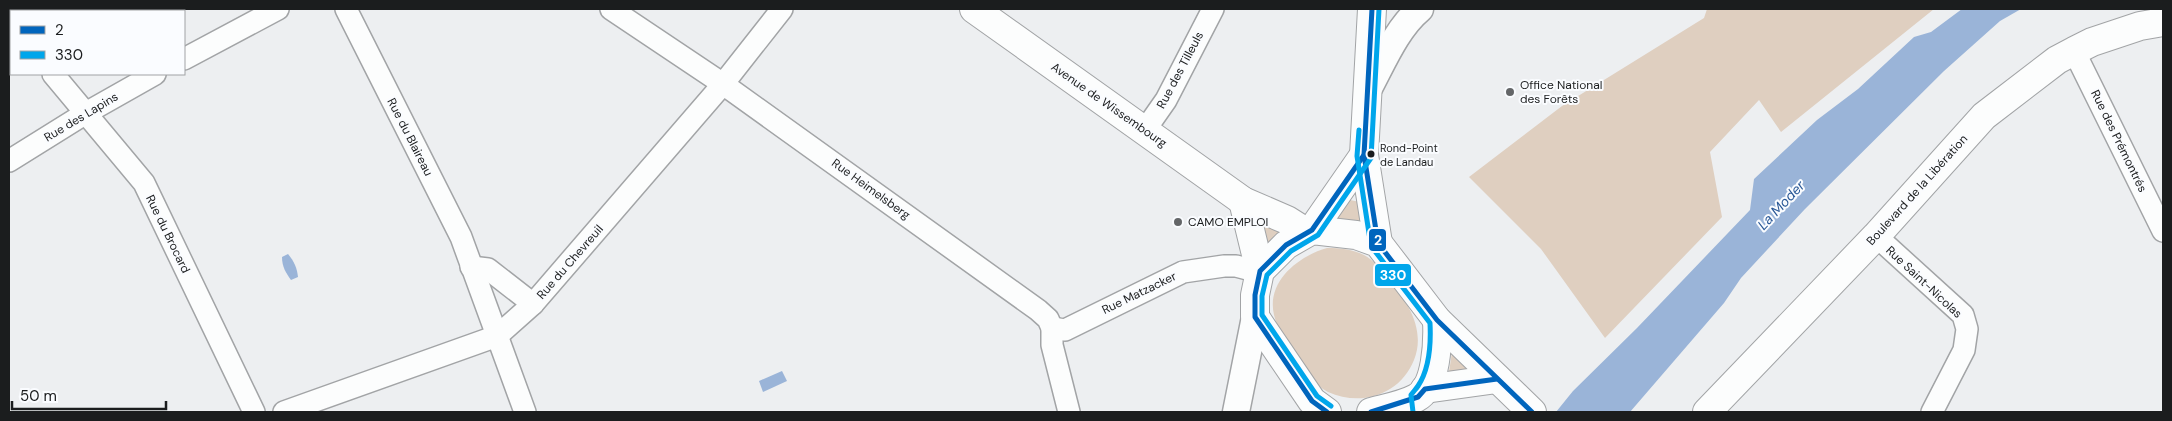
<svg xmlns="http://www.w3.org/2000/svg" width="2172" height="421" viewBox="0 0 2172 421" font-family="'DM Sans',sans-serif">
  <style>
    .green { fill: #dfcfc0 }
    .water { fill: #9ab4d8 }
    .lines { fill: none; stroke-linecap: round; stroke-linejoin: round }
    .minor-casing { stroke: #a2a4a6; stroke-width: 24 }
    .tertiary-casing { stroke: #a2a4a6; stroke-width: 29 }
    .secondary-casing { stroke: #a2a4a6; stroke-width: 30 }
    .primary-casing { stroke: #a2a4a6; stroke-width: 30 }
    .minor { stroke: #fcfdfd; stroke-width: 21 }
    .tertiary { stroke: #fcfdfd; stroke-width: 26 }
    .secondary { stroke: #fcfdfd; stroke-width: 28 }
    .primary { stroke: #fcfdfd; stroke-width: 28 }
    .bus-1-casing { stroke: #fafcff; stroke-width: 9 }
    .bus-2-casing { stroke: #fafcff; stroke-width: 9 }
    .bus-1 { stroke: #0065bd; stroke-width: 5 }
    .bus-2 { stroke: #00a6eb; stroke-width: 5 }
    .poi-dot { fill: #646668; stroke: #fafcff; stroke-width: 2 }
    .bus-dot { fill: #1b1d1e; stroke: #fafcff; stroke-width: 2 }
    .labels { text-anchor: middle; stroke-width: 4; stroke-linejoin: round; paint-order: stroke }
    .bus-label { font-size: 11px; fill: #1b1d1e; stroke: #fafcff; text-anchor: start }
    .street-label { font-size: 12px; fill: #1b1d1e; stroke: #fafcff }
    .poi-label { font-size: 12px; fill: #1b1d1e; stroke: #fafcff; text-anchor: start }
    .water-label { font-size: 14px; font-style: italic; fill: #285796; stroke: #fafcff }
    .line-badge { stroke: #fafcff; stroke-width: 2 }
    .badge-label { font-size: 14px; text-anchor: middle; font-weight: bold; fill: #fff }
  </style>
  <rect width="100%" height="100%" fill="#edeff1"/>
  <g class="green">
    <polygon points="1707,9 1934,9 1781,132 1759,100 1710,152 1722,217 1605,338 1541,249 1469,177 1562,106 1704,18"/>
    <polygon points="1350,200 1360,202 1362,229 1331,224"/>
    <polygon points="1252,211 1287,230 1265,247"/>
    <path d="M 1327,248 C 1340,248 1352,249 1364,255 C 1373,260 1382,270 1388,278 C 1408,302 1426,330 1414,360 C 1400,395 1361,407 1328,392 C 1314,385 1304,368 1296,355 C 1289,343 1277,329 1274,315 C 1266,281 1299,256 1327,248 Z"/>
    <polygon points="1452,352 1481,372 1448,379"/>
  </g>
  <g class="water">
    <polygon points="1962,9 2021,9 2000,21 1944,71 1805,209 1741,278 1724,303 1630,412 1556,412 1573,391 1637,328 1750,210 1754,179 1817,120 1858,89 1914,37 1931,32"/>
    <path d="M 288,254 C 294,261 297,268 298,277 L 291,280 C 286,273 282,267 282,257 Z"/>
    <polygon points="782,371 787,381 763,392 759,381"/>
  </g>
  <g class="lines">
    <defs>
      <g id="minor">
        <polyline points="346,9 461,237 525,412"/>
        <polyline points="611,9 723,84 1038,310 1048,319 1052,328 1052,345 1069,412"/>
        <polyline points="9,21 11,24"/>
        <polyline points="2074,51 2163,231"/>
        <polyline points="184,59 278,9"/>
        <polyline points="53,74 144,183 254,412"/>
        <polyline points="1145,130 1166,100 1213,9"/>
        <polyline points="9,161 86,113 155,74"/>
        <polyline points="1876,236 1963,315 1967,329 1964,350 1932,412"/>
        <polyline points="471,267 488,269 533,304"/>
        <polyline points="1052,328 1065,330 1183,272 1224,266 1236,266 1259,272"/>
        <polyline points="284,412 497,336 533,304 723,84 782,9"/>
      </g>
      <g id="tertiary">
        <path d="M 1369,88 C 1383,62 1397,28 1420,9"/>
        <polyline points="1236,412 1255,317"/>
      </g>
      <g id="secondary">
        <polyline points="1372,9 1364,155 1378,243"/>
        <polyline points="1312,230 1364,155"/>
      </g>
      <g id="primary">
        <polyline points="974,9 1243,201 1287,220 1306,232"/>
        <polyline points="1243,201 1260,271"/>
        <polyline points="1425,389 1497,379"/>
        <polyline points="1327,412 1312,401 1255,317 1255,295 1260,271 1286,245 1312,230 1356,235 1378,243 1437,320 1532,412"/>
        <path d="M 1371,412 C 1386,408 1403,405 1416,398 C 1437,387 1438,341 1437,320"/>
        <polyline points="1707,412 1876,236 1984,116 2057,60 2074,51 2092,42 2140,26 2163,22"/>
      </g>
    </defs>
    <use href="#minor" class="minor-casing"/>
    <use href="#tertiary" class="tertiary-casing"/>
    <use href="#secondary" class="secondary-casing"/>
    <use href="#primary" class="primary-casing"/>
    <use href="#minor" class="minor"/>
    <use href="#tertiary" class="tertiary"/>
    <use href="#secondary" class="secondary"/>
    <use href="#primary" class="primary"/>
    <defs>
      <g id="bus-1">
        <polyline points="1372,9 1364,155 1378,243 1437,320 1532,412"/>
        <polyline points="1327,412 1312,401 1255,317 1255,295 1260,271 1286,245 1312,230 1364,155"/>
        <polyline points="1371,412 1418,397 1425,389 1497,379"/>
      </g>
      <g id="bus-2">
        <path d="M 1359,130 L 1357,156 L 1371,246 L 1430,323 C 1431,343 1430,368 1418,386 C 1416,389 1413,392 1411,395 L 1413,412"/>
        <polyline points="1331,406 1317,396 1262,315 1262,296 1267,275 1291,251 1318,235 1371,158 1379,9"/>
      </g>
    </defs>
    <use href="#bus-1" class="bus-1-casing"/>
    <use href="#bus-2" class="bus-2-casing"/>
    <use href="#bus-1" class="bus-1"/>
    <use href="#bus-2" class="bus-2"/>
  </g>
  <g class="poi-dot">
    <circle cx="1510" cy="92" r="5"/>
    <circle cx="1178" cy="222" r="5"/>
  </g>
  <circle class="bus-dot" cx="1371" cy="154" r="4.5"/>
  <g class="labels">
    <g class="bus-label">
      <text x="1380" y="152">Rond-Point<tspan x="1380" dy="14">de Landau</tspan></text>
    </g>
    <g class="street-label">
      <text transform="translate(1180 70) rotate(-62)" y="4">Rue des Tilleuls</text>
      <text transform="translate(1109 105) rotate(35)" y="4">Avenue de Wissembourg</text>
      <text transform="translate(81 117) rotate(-31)" y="4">Rue des Lapins</text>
      <text transform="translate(410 137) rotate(63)" y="4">Rue du Blaireau</text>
      <text transform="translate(2119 141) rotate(64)" y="4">Rue des Prémontrés</text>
      <text transform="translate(871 189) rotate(36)" y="4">Rue Heimelsberg</text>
      <text transform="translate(1917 190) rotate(-48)" y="4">Boulevard de la Libération</text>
      <text transform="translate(168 234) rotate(64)" y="4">Rue du Brocard</text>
      <text transform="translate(570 262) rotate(-49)" y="4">Rue du Chevreuil</text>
      <text transform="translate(1924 282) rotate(43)" y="4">Rue Saint-Nicolas</text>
      <text transform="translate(1139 293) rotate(-26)" y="4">Rue Matzacker</text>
    </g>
    <g class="poi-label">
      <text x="1520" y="89">Office National<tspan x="1520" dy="14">des Forêts</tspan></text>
      <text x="1188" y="226">CAMO EMPLOI</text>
    </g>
    <g class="water-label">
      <text transform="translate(1781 205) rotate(-47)" y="5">La Moder</text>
    </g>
  </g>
  <g class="line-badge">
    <rect x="1368" y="228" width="19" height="24" rx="5" fill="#0065bd"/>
    <rect x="1374" y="263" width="38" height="24" rx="5" fill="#00a6eb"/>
  </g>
  <g class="badge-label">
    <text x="1378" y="245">2</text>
    <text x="1393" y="280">330</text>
  </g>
  <rect width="2172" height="421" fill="none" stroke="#1b1d1e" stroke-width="20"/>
  <rect x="10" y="10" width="175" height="65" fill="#fafcff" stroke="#a1a3a5"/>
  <rect x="20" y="26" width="25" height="8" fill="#0065bd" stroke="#a1a3a5"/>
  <text x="55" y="35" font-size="15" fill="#1b1d1e">2</text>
  <rect x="20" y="51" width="25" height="8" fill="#00a6eb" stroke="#a1a3a5"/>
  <text x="55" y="60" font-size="15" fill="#1b1d1e">330</text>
  <path d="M12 401v8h154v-8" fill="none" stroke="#1b1d1e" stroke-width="2.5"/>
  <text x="20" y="401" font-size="15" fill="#1b1d1e" stroke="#fafcff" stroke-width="4" paint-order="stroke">50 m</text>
</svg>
